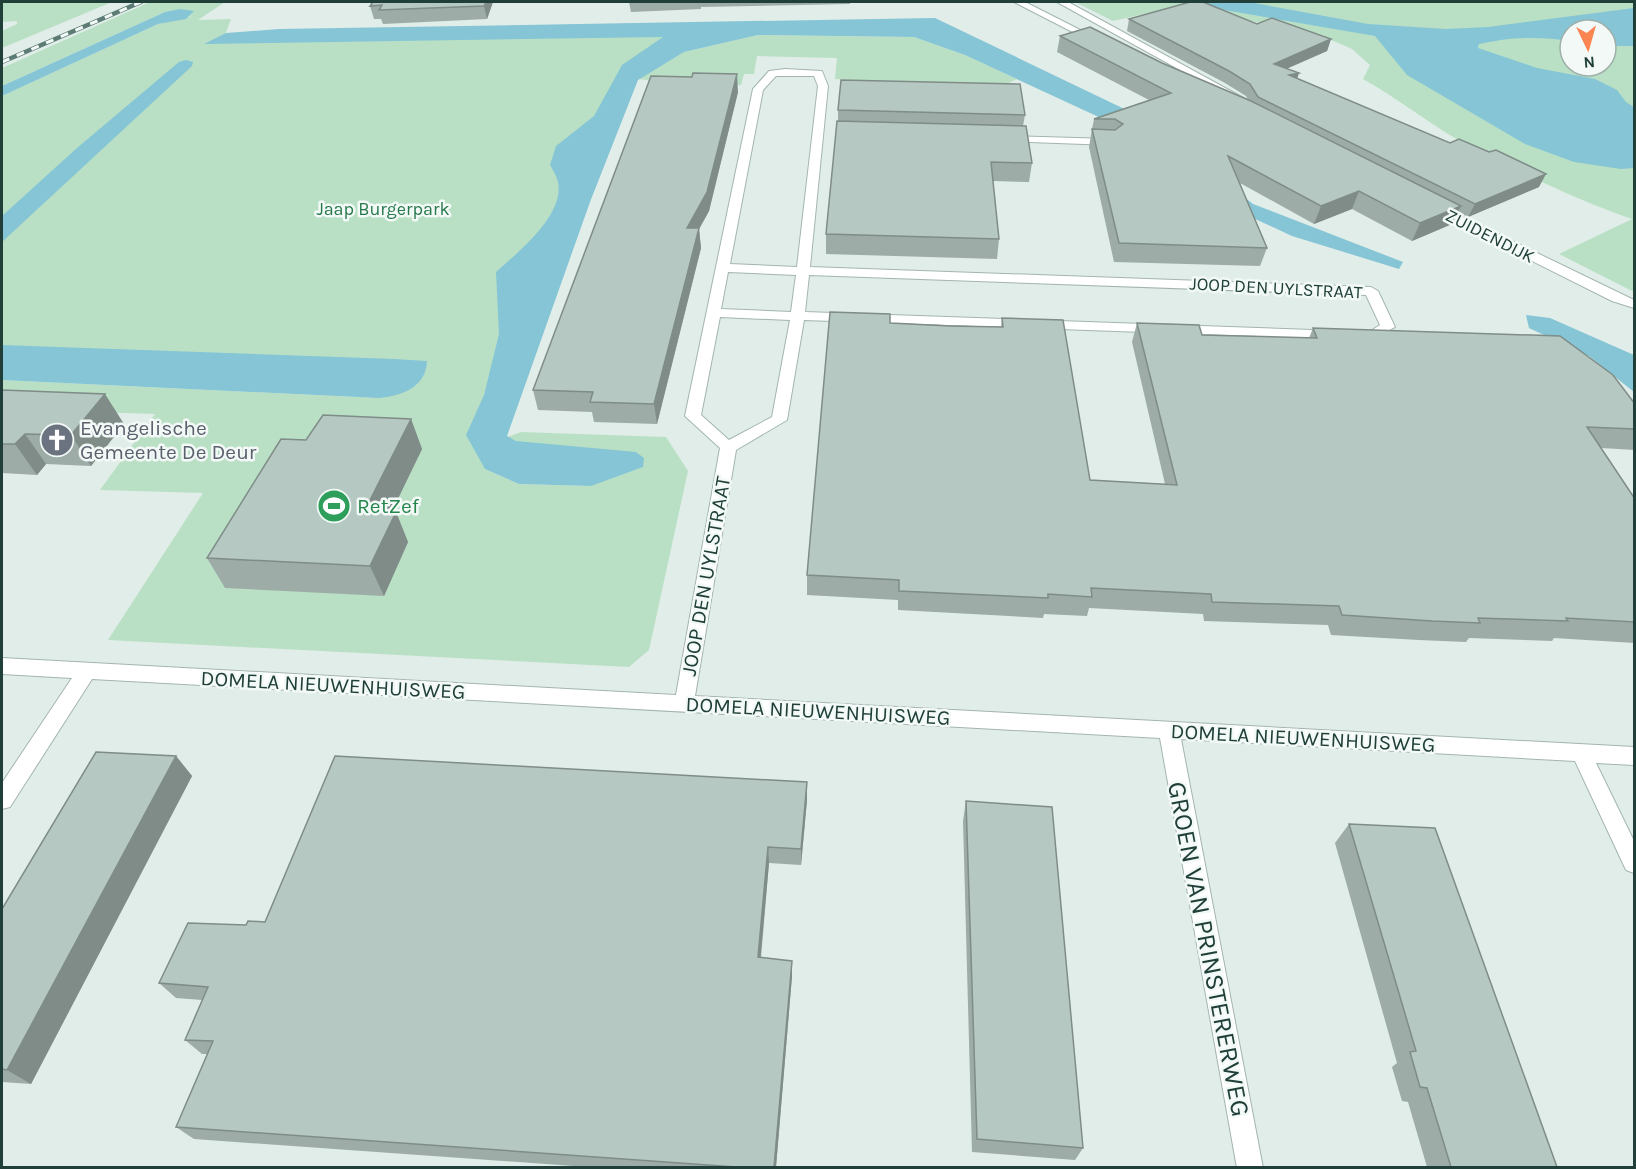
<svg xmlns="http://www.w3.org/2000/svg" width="1636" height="1169" viewBox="0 0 1636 1169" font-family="Karla,sans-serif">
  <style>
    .green { fill: #b9e0c5; fill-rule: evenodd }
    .water { fill: #85c5d6 }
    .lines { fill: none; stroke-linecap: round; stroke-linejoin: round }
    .minor-casing { stroke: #a3b5b0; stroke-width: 2 }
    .minor { fill: #fff; fill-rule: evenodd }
    .rail-casing { stroke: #5b7b74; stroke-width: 4.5 }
    .rail { stroke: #f2f9f6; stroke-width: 3; stroke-dasharray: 8; stroke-linecap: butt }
    .wall { fill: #9daca7 }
    .shaded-wall { fill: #7f8c88 }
    .building { fill: #b6c8c2; stroke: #7f8c88; stroke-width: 1.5 }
    .labels { text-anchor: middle; stroke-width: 5; stroke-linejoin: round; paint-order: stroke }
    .far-park-label { font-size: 18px; fill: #27794c; stroke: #f2f9f6 }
    .far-street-label { font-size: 18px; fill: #203f39; stroke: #f2f9f6 }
    .worship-label { font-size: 21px; fill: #5b616d; stroke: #f2f9f6; text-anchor: start }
    .leisure-label { font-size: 21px; fill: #27864d; stroke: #f2f9f6; text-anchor: start }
    .street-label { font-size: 21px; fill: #203f39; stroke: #f2f9f6 }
    .near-street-label { font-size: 26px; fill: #203f39; stroke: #f2f9f6 }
  </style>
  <rect width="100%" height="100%" fill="#e1ede8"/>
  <g class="green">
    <polygon points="2,2 112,2 2,48 2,31 17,24 17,21 2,22"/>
    <polygon points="150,2 225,2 198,20 231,19 224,38 693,33 633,73 487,384 484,395 485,469 519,484 590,486 642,467 516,441 507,437 521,432 666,437 688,471 649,650 629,667 108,640 203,493 100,490 155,414 2,409 2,380 379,398 2,366 2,96 158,24 192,16 165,12 2,86 2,68"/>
    <path d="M 1075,2 L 1178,2 L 1222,8 L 1197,2 L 1634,2 L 1634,292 L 1559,254 L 1632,219 C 1574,199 1515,170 1460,141 C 1427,122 1397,98 1363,79 L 1370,65 L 1352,49 L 1320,35 L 1179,6 L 1113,21 ZM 1570,30 L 1606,30 L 1606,66 L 1570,66 Z"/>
    <polygon points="758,35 914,37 965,55 1017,79 998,88 835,79 837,58 757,56 754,74 744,74 741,85 681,84 638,79 684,52"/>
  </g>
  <g class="water">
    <path d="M 1178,2 L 1249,2 L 1368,24 L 1446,29 L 1488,27 L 1634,8 L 1634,46 L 1606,46 L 1606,30 L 1570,30 L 1570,41 C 1540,36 1509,37 1479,44 L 1478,48 L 1537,68 L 1595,79 L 1617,90 L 1626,102 L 1634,107 L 1634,168 L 1621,169 L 1574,162 L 1525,144 L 1407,75 L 1375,36 Z"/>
    <polygon points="180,9 194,11 186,19 158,24 2,96 2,86 165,12"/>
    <path d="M 935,18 L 1139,116 L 1253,204 L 1403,262 L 1399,269 L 1292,236 L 1225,205 L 1129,131 L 965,55 L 914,37 L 758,35 L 684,52 L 638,80 L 590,202 L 507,436 L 516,441 L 636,452 L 644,458 L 643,467 L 591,486 L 519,484 L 485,469 L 466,435 L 484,395 L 499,334 L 496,272 C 517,253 565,215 558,182 C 557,177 553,170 550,165 L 556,146 L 594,116 L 622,65 L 663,37 L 204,44 L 226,33 L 279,29 Z"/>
    <polygon points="186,60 193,62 192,66 2,242 2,216 77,148 179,62"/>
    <polygon points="1526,315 1550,318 1634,355 1634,392 1589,356 1529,328"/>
    <path d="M 2,345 L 394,359 L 427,361 C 426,387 402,396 379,398 L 2,380 Z"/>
  </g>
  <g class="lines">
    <defs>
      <g id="minor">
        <polygon points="1014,2 1025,2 1102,41 1094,43"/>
        <polygon points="1057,2 1068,2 1247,100 1238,102"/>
        <path d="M 785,69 L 822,71 L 828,86 L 810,267 L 1371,287 L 1378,291 L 1395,327 L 1371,340 L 804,320 L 787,420 L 736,450 L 695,696 L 1634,747 L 1634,765 L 1596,763 L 1634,841 L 1634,873 L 1626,870 L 1575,761 L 1181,739 L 1263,1168 L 1237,1168 L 1160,738 L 92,679 L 10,807 L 2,809 L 2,783 L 72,678 L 2,674 L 2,658 L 676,695 L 720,448 L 685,416 L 753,89 L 769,71 ZM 776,76 L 814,76 L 818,86 L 797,267 L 730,264 L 763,90 ZM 728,272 L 796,275 L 791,312 L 721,309 ZM 809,275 L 1366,295 L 1380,325 L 1369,332 L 805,312 ZM 720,317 L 790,320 L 772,417 L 729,440 L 701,415 Z"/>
        <polygon points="1006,136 1111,139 1117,142 1111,145 1002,141 1000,139"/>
        <polygon points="1434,203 1634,300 1634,308 1612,301 1430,210 1428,207"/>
      </g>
    </defs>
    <use href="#minor" class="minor-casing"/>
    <use href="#minor" class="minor"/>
    <defs>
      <polyline id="rail" points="2,62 141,2"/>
    </defs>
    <use href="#rail" class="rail-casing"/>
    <use href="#rail" class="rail"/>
  </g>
  <g class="wall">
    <polygon points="373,2 493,2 487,19 383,24 381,19 374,19 370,6"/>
    <polygon points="629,2 850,2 850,4 701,7 701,9 631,12"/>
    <polygon points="1129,19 1257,24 1331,39 1327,51 1286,69 1297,79 1539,187 1468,217 1458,212 1452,224 1412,241 1352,209 1314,224 1240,183 1267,248 1260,266 1114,262 1089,147 1092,129 1094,119 1149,100 1057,52 1060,36 1248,100 1246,96 1225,83 1127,31"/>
    <polygon points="692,77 738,92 709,211 699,229 701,248 657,424 594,422 592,412 538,410 533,390"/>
    <polygon points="838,110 1025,115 1023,126 1032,163 1029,182 993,181 999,239 997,259 826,254 826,234 838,121"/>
    <polygon points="1002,318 1090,480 1165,484 1132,342 1137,323 1202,335 1309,338 1313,328 1635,404 1635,450 1601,448 1635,499 1635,643 1554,638 1552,641 1469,638 1466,642 1419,640 1331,635 1328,625 1204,621 1203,614 1089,608 1087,616 1044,614 1043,618 898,610 898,600 807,595 807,575 890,323 1001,327"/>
    <polygon points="2,390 124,424 91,466 46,464 37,475 2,473"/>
    <polygon points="411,419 422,449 392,511 396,512 408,542 384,596 225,588 207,558 306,440"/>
    <polygon points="176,756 192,776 31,1084 2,1082 2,909"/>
    <polygon points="807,782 807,800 801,865 769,863 761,958 792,961 792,976 776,1167 587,1167 194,1139 176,1127 207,1054 202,1054 185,1040 202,1000 176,998 159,983 246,925 265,922"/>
    <polygon points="966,801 1083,1148 1075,1160 972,1152 963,821"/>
    <polygon points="1349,824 1557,1167 1427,1167 1408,1102 1402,1101 1392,1067 1397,1063 1335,843"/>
  </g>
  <g class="shaded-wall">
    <polygon points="486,2 493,2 487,19 484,6"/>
    <polygon points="1331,39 1327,51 1270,76 1274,64"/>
    <polygon points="1299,73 1295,86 1289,75"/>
    <polygon points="737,74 738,92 709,211 699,229 701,248 657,424 654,404 687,228"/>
    <polygon points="1546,174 1539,187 1468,217 1475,204"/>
    <polygon points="1359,191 1352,209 1314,224 1321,206"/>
    <polygon points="1461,206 1452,224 1412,241 1420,223"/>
    <polygon points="105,394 124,424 91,466 71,435"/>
    <polygon points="411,419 422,449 378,540 365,510"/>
    <polygon points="25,434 46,464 37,475 15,444"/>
    <polygon points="396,512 408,542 384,596 370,566"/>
    <polygon points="176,756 192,776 31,1084 7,1070"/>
    <polygon points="807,782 807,800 801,865 801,849"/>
    <polygon points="768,847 769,863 759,973 758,957"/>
    <polygon points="792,961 792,976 776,1167 774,1167"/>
  </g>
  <g class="building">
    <polygon points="373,2 486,2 484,6 379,10 382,5 370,6"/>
    <polygon points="1190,2 1203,2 1257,24 1272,18 1331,39 1274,64 1299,73 1289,75 1450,143 1459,139 1489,152 1496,150 1546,174 1475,204 1258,97 1250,84 1229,71 1129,19"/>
    <polygon points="1090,27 1162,63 1251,101 1461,206 1420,223 1359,191 1321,206 1228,156 1267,248 1119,243 1092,129 1115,130 1123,124 1115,119 1094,119 1171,93 1060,36"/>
    <polygon points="693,73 737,74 707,192 687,228 699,228 654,404 590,402 593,392 533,390 651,76 692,77"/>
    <polygon points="841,80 1020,84 1025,115 838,110"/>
    <polygon points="837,121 1026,126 1032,163 991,162 999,239 826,234"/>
    <polygon points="830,312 890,314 890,323 950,326 1003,327 1002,318 1063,320 1090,480 1177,485 1137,323 1199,325 1202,335 1317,338 1313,328 1560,336 1613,375 1635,404 1635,429 1587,427 1635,499 1635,622 1566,618 1568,621 1478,618 1480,623 1432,621 1342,615 1339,606 1212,602 1211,594 1091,588 1092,597 1048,594 1048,598 899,591 899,580 807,575"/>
    <polygon points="2,390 105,394 71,435 25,434 15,444 2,444"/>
    <polygon points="323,415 411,419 365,510 396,512 370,566 207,558 281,439 306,440"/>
    <polygon points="96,752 176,756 7,1070 2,1069 2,909"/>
    <polygon points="335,756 807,782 801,849 768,847 758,957 792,961 774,1167 736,1167 176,1127 213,1041 185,1040 208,987 159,983 188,923 246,925 248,921 265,922"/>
    <polygon points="966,801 1052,807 1083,1148 977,1139"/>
    <polygon points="1349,824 1435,828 1557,1167 1451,1167 1427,1088 1420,1087 1410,1052 1416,1051"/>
  </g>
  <defs>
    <symbol id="church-disc" viewBox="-11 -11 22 22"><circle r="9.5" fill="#6b7280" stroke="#f2f9f6"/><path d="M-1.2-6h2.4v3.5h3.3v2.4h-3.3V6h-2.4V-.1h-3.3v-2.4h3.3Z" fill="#fff"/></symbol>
    <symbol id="stadium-disc" viewBox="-11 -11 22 22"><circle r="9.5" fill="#2e9e5b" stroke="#f2f9f6"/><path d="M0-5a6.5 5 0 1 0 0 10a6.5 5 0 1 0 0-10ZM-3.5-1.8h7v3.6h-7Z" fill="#fff"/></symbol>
  </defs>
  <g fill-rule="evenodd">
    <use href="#church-disc" x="38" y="421" width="38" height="38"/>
    <use href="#stadium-disc" x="315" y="487" width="38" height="38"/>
  </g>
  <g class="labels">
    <g class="far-park-label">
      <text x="383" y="215">Jaap Burgerpark</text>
    </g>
    <g class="far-street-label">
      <text transform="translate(1490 236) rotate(27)" y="6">ZUIDENDIJK</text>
      <text transform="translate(1276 288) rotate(3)" y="6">JOOP DEN UYLSTRAAT</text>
    </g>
    <g class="worship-label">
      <text x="80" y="435">Evangelische<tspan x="80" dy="24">Gemeente De Deur</tspan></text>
    </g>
    <g class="leisure-label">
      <text x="357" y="513">RetZef</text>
    </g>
    <g class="street-label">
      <text transform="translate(706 576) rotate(-80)" y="7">JOOP DEN UYLSTRAAT</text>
      <text transform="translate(333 685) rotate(3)" y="7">DOMELA NIEUWENHUISWEG</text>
      <text transform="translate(818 711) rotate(3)" y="7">DOMELA NIEUWENHUISWEG</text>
      <text transform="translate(1303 738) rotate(3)" y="7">DOMELA NIEUWENHUISWEG</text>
    </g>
    <g class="near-street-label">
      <text transform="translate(1209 949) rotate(79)" y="9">GROEN VAN PRINSTERERWEG</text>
    </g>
  </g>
  <rect width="1636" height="1169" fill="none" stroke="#203f39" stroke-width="6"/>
  <g transform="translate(1588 48) rotate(175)"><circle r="28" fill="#f2f9f6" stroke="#9eafaa" stroke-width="1.5"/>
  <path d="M0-4.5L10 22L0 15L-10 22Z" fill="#fc8551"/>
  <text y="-9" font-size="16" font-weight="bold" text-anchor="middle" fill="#203f39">N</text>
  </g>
</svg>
